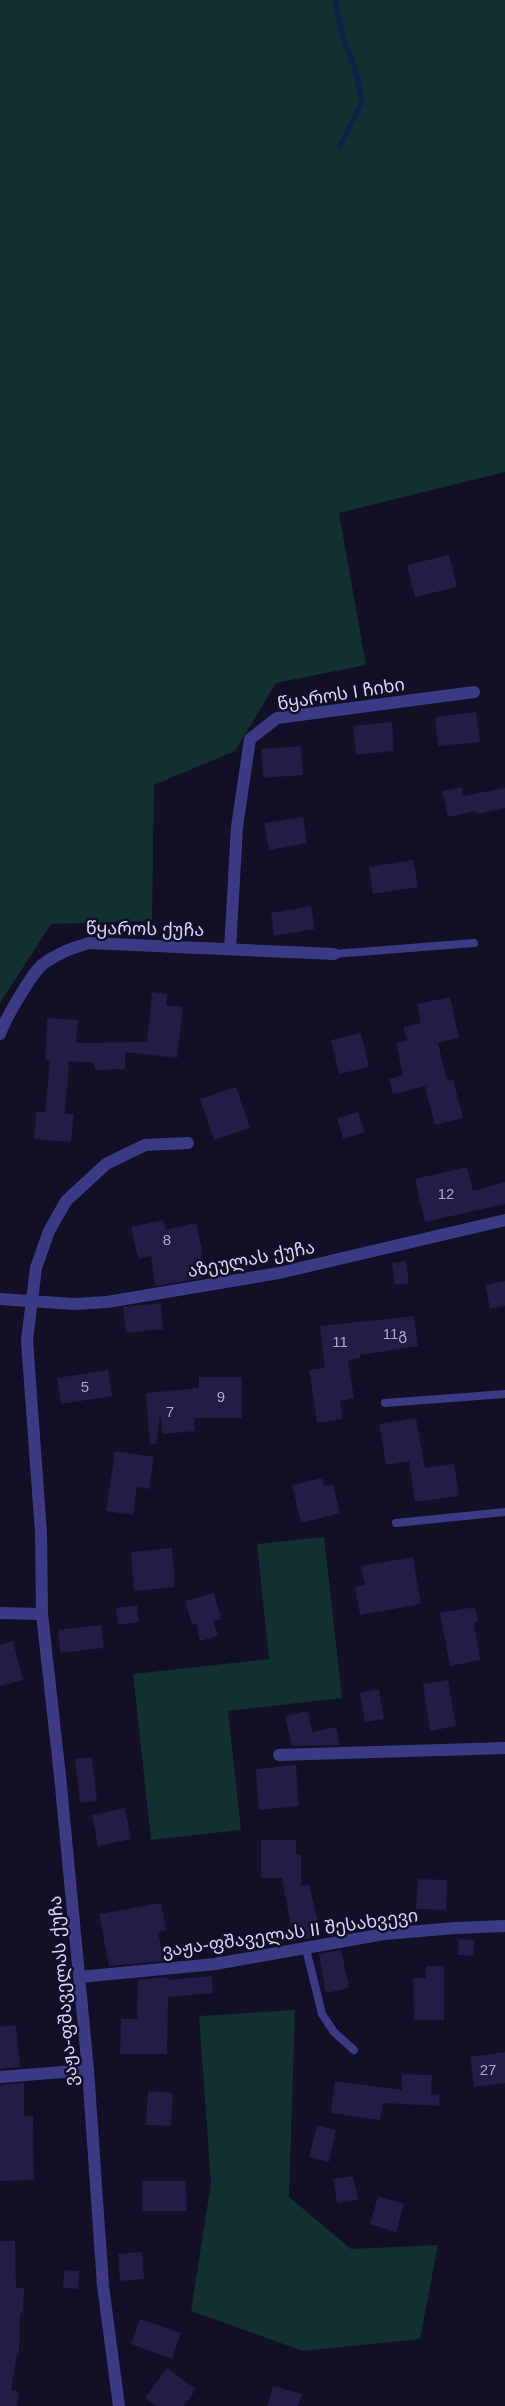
<svg xmlns="http://www.w3.org/2000/svg" width="505" height="2406" viewBox="0 0 505 2406" font-family="Arial,'Noto Sans Georgian',sans-serif">
  <style>
    .green { fill: #12302f }
    .lines { fill: none; stroke-linecap: round; stroke-linejoin: round }
    .stream { stroke: #0c2248; stroke-width: 5.5 }
    .building { fill: #241b47 }
    .lane { stroke: #3d3a85; stroke-width: 8 }
    .street { stroke: #3d3a85; stroke-width: 12 }
    .labels { text-anchor: middle; stroke-width: 5; stroke-linejoin: round; paint-order: stroke }
    .number-label { font-size: 15px; fill: #aca6d1 }
    .street-label { font-size: 18px; fill: #d9d4ff; stroke: #130f26 }
  </style>
  <rect width="100%" height="100%" fill="#130f26"/>
  <g class="green">
    <polygon points="0,0 505,0 505,472 339,513 366,665 276,683 235,751 154,785 152,921 51,924 0,1003"/>
    <polygon points="324,1537 342,1698 228,1711 241,1830 151,1840 133,1674 269,1659 257,1544"/>
    <polygon points="295,2010 289,2197 351,2249 438,2245 420,2339 303,2351 191,2311 211,2183 199,2016"/>
  </g>
  <g class="lines">
    <polyline class="stream" points="335,0 343,38 355,68 362,102 340,146"/>
  </g>
  <g class="building">
    <polygon points="449,555 457,587 415,597 407,565"/>
    <polygon points="476,712 480,742 438,746 435,717"/>
    <polygon points="392,722 394,751 356,755 353,726"/>
    <polygon points="301,746 303,775 263,778 261,749"/>
    <polygon points="462,787 463,796 505,788 505,808 477,814 476,811 448,817 442,791"/>
    <polygon points="303,817 307,843 269,850 264,823"/>
    <polygon points="413,860 418,887 373,894 369,867"/>
    <polygon points="311,906 315,929 274,936 271,913"/>
    <polygon points="152,992 167,994 166,1005 183,1007 177,1058 125,1052 125,1069 95,1070 94,1063 69,1061 65,1114 74,1114 71,1142 34,1139 36,1112 45,1112 50,1060 45,1060 47,1018 78,1020 76,1043 147,1042"/>
    <polygon points="450,997 459,1038 438,1043 447,1081 453,1079 463,1118 435,1125 425,1086 393,1094 389,1079 403,1075 396,1043 407,1041 403,1027 421,1023 417,1004"/>
    <polygon points="361,1033 369,1067 339,1074 331,1040"/>
    <polygon points="236,1087 250,1128 214,1140 200,1099"/>
    <polygon points="358,1112 365,1132 343,1139 337,1118"/>
    <polygon points="467,1167 473,1191 505,1182 505,1204 425,1222 415,1179"/>
    <polygon points="163,1220 166,1230 196,1223 203,1253 201,1254 203,1278 155,1286 151,1256 138,1259 131,1227"/>
    <polygon points="406,1261 409,1283 395,1285 392,1263"/>
    <polygon points="505,1281 505,1306 490,1309 485,1285"/>
    <polygon points="161,1303 163,1329 126,1333 123,1307"/>
    <polygon points="414,1316 418,1346 360,1355 360,1358 348,1360 354,1398 340,1401 343,1419 317,1423 309,1370 325,1368 320,1326"/>
    <polygon points="108,1370 112,1396 61,1404 57,1378"/>
    <polygon points="199,1377 242,1377 242,1418 194,1418 195,1431 163,1434 160,1414 156,1444 150,1444 146,1393 199,1388"/>
    <polygon points="416,1418 425,1468 454,1464 459,1496 415,1502 409,1461 386,1465 379,1424"/>
    <polygon points="115,1451 154,1457 149,1489 137,1487 133,1515 106,1511"/>
    <polygon points="322,1478 324,1486 333,1484 340,1513 301,1523 292,1485"/>
    <polygon points="172,1548 175,1587 134,1591 131,1552"/>
    <polygon points="413,1557 421,1604 360,1615 355,1587 365,1585 361,1566"/>
    <polygon points="214,1593 221,1619 213,1621 218,1636 200,1641 196,1623 192,1624 185,1601"/>
    <polygon points="137,1605 139,1622 118,1625 116,1608"/>
    <polygon points="475,1607 478,1621 474,1622 480,1660 450,1666 440,1613"/>
    <polygon points="101,1625 104,1648 60,1653 58,1630"/>
    <polygon points="13,1641 23,1680 0,1686 0,1645"/>
    <polygon points="448,1680 456,1726 430,1731 423,1684"/>
    <polygon points="379,1689 384,1719 365,1722 360,1693"/>
    <polygon points="308,1711 312,1732 336,1727 340,1745 292,1746 285,1716"/>
    <polygon points="92,1757 97,1801 80,1803 75,1759"/>
    <polygon points="296,1765 299,1806 259,1810 256,1769"/>
    <polygon points="125,1808 131,1839 98,1846 92,1815"/>
    <polygon points="261,1840 296,1840 296,1855 301,1855 301,1886 309,1884 321,1936 294,1941 282,1878 261,1878"/>
    <polygon points="418,1879 447,1880 446,1910 416,1909"/>
    <polygon points="161,1903 166,1930 158,1932 164,1961 109,1966 99,1914"/>
    <polygon points="459,1939 475,1940 473,1956 458,1955"/>
    <polygon points="341,1950 349,1988 326,1993 319,1954"/>
    <polygon points="426,1966 444,1966 444,2020 414,2020 413,1978 426,1978"/>
    <polygon points="212,1976 213,1993 168,1997 167,2054 120,2054 121,2019 137,2019 138,1980 167,1977 168,1980"/>
    <polygon points="16,2025 20,2067 0,2069 0,2027"/>
    <polygon points="505,2052 505,2083 474,2087 470,2057"/>
    <polygon points="402,2074 432,2075 431,2094 440,2095 439,2106 383,2103 380,2120 331,2113 335,2081 402,2090"/>
    <polygon points="24,2083 24,2116 33,2116 34,2180 0,2181 0,2085"/>
    <polygon points="148,2091 173,2093 171,2126 146,2125"/>
    <polygon points="317,2125 336,2130 329,2162 309,2157"/>
    <polygon points="353,2176 358,2200 337,2203 333,2179"/>
    <polygon points="142,2181 186,2181 187,2211 142,2211"/>
    <polygon points="378,2196 404,2204 396,2232 370,2224"/>
    <polygon points="0,2241 15,2241 16,2288 24,2288 23,2313 20,2313 19,2355 17,2355 11,2390 19,2392 17,2406 0,2406"/>
    <polygon points="142,2252 144,2279 120,2281 118,2254"/>
    <polygon points="64,2270 79,2271 78,2289 63,2288"/>
    <polygon points="140,2319 181,2333 172,2359 131,2344"/>
    <polygon points="167,2368 196,2389 184,2406 156,2406 145,2398"/>
    <polygon points="273,2386 302,2394 298,2406 267,2406"/>
  </g>
  <g class="lines">
    <g class="lane">
      <polyline points="334,954 474,943"/>
      <polyline points="385,1403 505,1394"/>
      <polyline points="396,1523 505,1512"/>
      <polyline points="306,1949 322,2014 334,2032 354,2050"/>
    </g>
    <g class="street">
      <polyline points="230,949 237,827 250,739 277,718 474,692"/>
      <path d="M 0,1034 C 5,1019 32,973 43,964 C 58,953 72,948 89,943 L 334,954"/>
      <polyline points="0,1299 74,1304 107,1302 279,1273 505,1220"/>
      <polyline points="0,1613 42,1614"/>
      <polyline points="279,1755 505,1748"/>
      <polyline points="79,1977 215,1964 384,1934 455,1928 505,1926"/>
      <polyline points="0,2077 88,2070"/>
      <polyline points="119,2406 103,2286 88,2070 60,1776 42,1614 41,1533 27,1340 36,1268 49,1231 66,1201 106,1164 145,1145 188,1143"/>
    </g>
  </g>
  <g class="labels">
    <g class="number-label">
      <text x="446" y="1199">12</text>
      <text x="167" y="1245">8</text>
      <text x="395" y="1339">11გ</text>
      <text x="340" y="1347">11</text>
      <text x="85" y="1392">5</text>
      <text x="221" y="1402">9</text>
      <text x="170" y="1417">7</text>
      <text x="488" y="2075">27</text>
    </g>
    <g class="street-label">
      <text transform="translate(341 694) rotate(-9)" y="6">წყაროს I ჩიხი</text>
      <text transform="translate(145 929) rotate(1)" y="6">წყაროს ქუჩა</text>
      <text transform="translate(251 1259) rotate(-11)" y="6">აზეულას ქუჩა</text>
      <text transform="translate(290 1933) rotate(-8)" y="6">ვაჟა-ფშაველას II შესახვევი</text>
      <text transform="translate(63 1991) rotate(-95)" y="6">ვაჟა-ფშაველას ქუჩა</text>
    </g>
  </g>
</svg>
